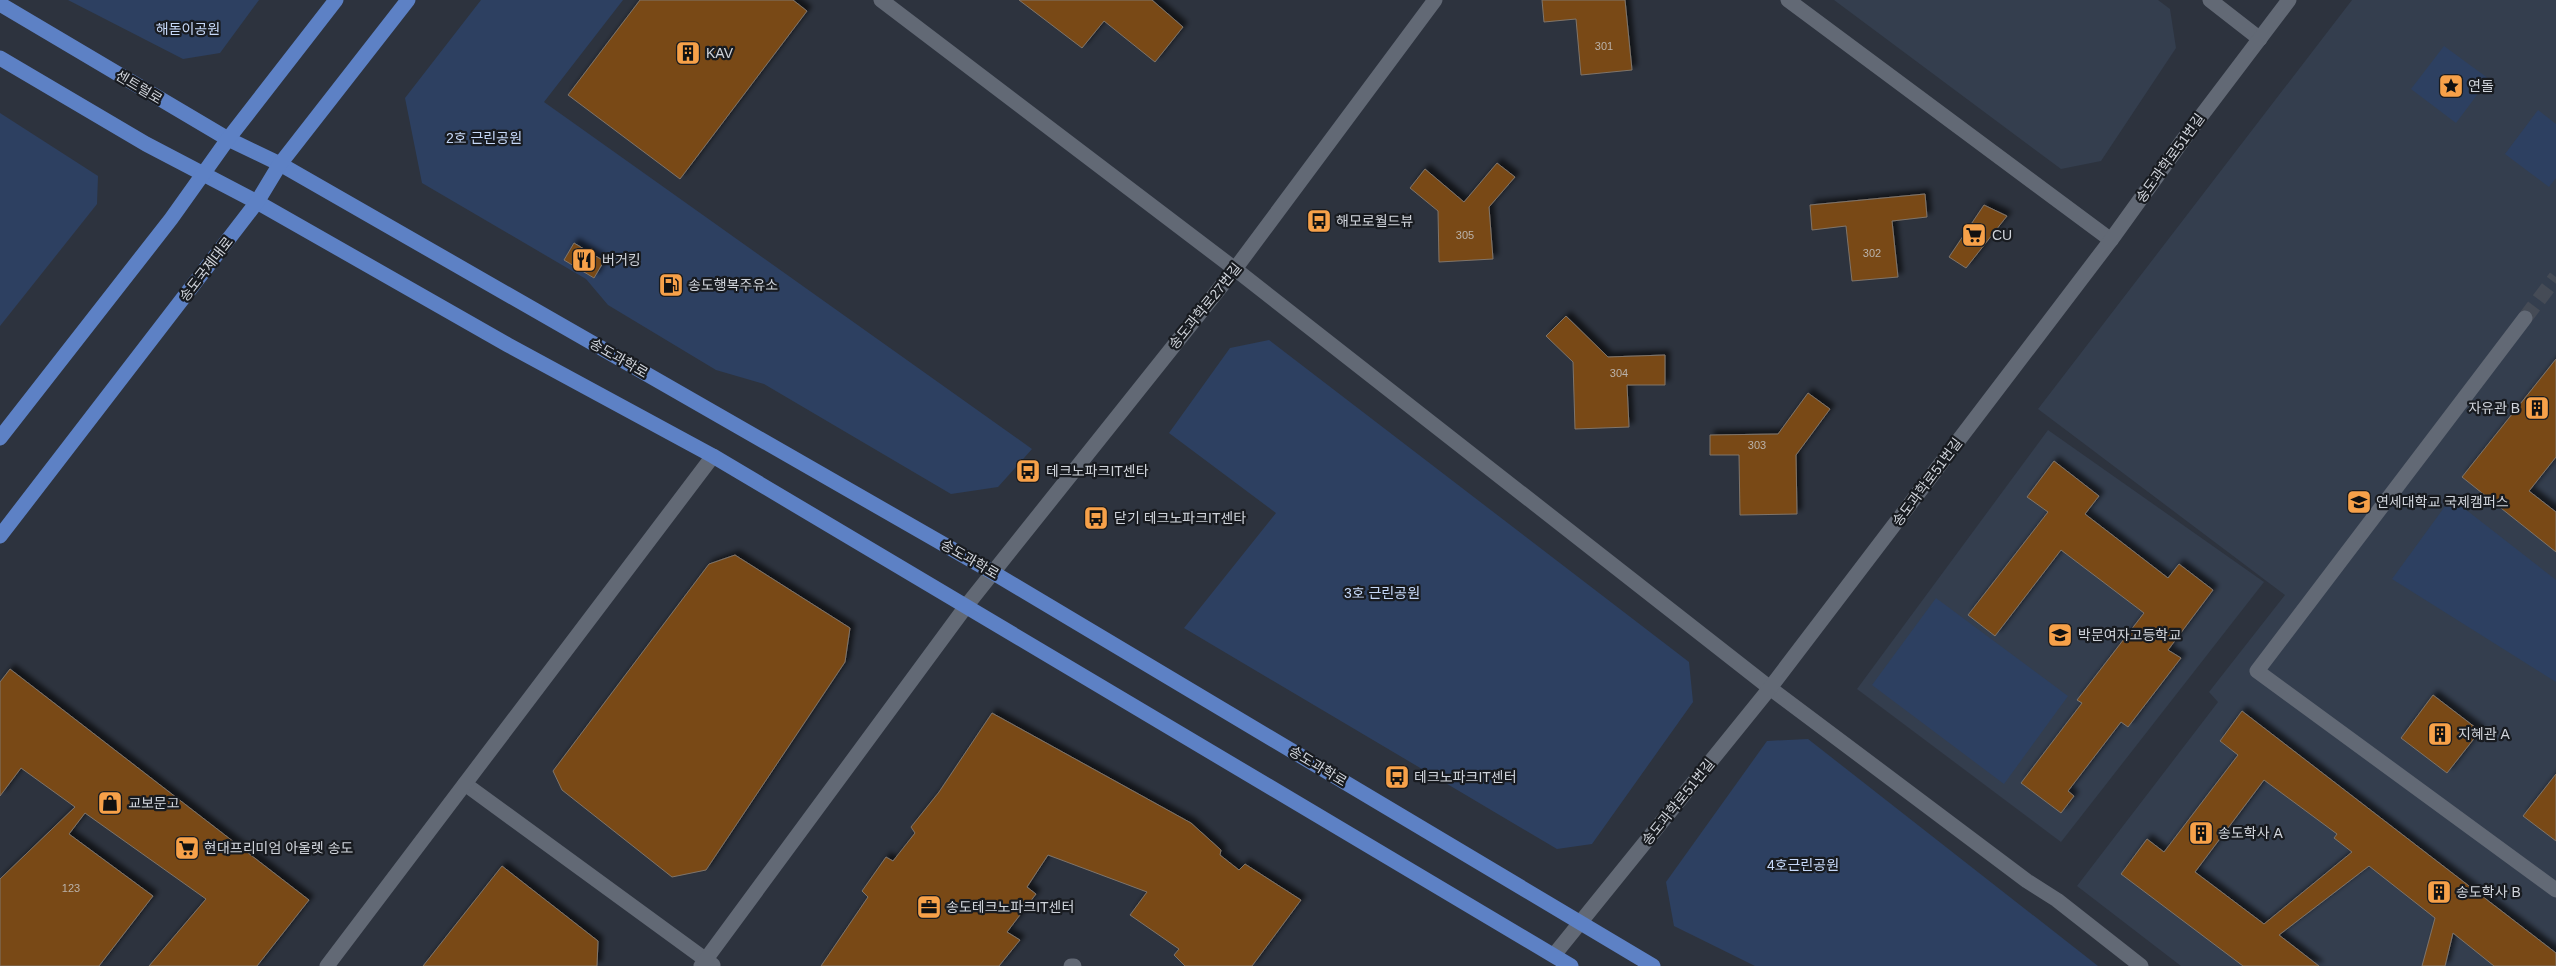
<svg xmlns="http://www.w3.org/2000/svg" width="2556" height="966" viewBox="0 0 2556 966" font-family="Arial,'Noto Sans KR',sans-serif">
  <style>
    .built { fill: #343e4e }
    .green { fill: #2d4061 }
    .building { fill: #794a16; stroke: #7f746a; fill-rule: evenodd; filter: url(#shadow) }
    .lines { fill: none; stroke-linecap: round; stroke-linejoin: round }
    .minor-tunnel { stroke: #454b56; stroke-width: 15; stroke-dasharray: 15 8; stroke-linecap: butt }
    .minor { stroke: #626975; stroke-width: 15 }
    .major { stroke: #5d81c5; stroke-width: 15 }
    .labels { text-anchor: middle; stroke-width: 4.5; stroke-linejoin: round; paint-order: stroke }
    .number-label { font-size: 11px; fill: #bab2aa }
    .park-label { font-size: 14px; fill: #c7d9f9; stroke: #181b20 }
    .poi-label { font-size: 14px; fill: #d0d4db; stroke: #181b20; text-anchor: start }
    .street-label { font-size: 14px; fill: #d0d4db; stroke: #181b20 }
  </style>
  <defs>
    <filter id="shadow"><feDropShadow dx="4.5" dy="-4.5" stdDeviation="2.5" flood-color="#0009"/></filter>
  </defs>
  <rect width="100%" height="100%" fill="#2d333e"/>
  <g class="built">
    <polygon points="1834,0 2158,0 2170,9 2176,48 2101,161 2061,169"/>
    <polygon points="2352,0 2556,0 2556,966 2181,966 2077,886 2218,702 2209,692 2285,595 2038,409"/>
    <polygon points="2048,430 2264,582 2061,842 1857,689"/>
  </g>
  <g class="green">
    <polygon points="68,0 259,0 220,53 183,59"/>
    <polygon points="481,0 623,0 544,102 1032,449 998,487 951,494 764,384 716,370 608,305 586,279 422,183 405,98"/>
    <polygon points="2444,46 2489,79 2456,123 2411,89"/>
    <polygon points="2538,110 2556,124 2556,178 2549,187 2505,154"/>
    <polygon points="0,113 98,176 97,204 0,326"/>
    <polygon points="1269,340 1689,662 1693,702 1592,844 1557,849 1184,628 1276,513 1169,433 1230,348"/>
    <polygon points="2451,498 2556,580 2556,682 2392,579"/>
    <polygon points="1936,598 2068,696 2004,784 1872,685"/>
    <polygon points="1808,739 2098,966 1755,966 1674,926 1666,882 1767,741"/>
  </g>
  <g class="building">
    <polygon points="640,0 793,0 807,11 680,179 568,95"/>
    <polygon points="1019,0 1152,0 1183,27 1155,62 1104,21 1082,48"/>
    <polygon points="1542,0 1625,0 1632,70 1581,75 1576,19 1544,22"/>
    <polygon points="1497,163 1515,177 1489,207 1493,259 1439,262 1438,211 1410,188 1425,169 1464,202"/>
    <polygon points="1925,194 1927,217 1892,221 1898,277 1852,281 1846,226 1812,230 1810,205"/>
    <polygon points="1984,205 2007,216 1966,268 1949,257"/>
    <polygon points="574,243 604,261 594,278 564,260"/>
    <polygon points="1566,316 1608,357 1665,355 1665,385 1627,385 1629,427 1575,429 1573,362 1546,336"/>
    <polygon points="2556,359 2556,457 2529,491 2556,512 2556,552 2462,477"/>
    <polygon points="1808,393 1830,409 1796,455 1797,514 1740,515 1739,455 1710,455 1710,435 1778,434"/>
    <polygon points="2054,461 2099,496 2085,514 2168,578 2179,564 2213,590 2168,650 2181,658 2128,727 2121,722 2068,791 2074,796 2061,813 2021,783 2082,703 2077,700 2144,613 2061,550 1995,636 1968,615 2048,512 2027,497"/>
    <polygon points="735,555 850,628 845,662 706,870 672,877 562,790 553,771 709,564"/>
    <polygon points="10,669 309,900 257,966 149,966 206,899 85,813 69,834 153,896 99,966 0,966 0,879 75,807 21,768 0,796 0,682"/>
    <polygon points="2433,695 2480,731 2447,773 2401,738"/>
    <path d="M 2242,711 L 2556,953 L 2556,966 L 2494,966 L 2453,933 L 2445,966 L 2422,966 L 2435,918 L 2369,866 L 2279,935 L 2319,966 L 2243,966 L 2121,874 L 2147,839 L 2164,852 L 2238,755 L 2220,741 ZM 2264,780 L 2337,834 L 2334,838 L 2352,852 L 2264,924 L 2195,872 Z"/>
    <polygon points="992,713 1191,823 1221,850 1220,855 1239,870 1245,864 1301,900 1252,966 1185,966 1174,955 1179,949 1130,915 1147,892 1048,855 1027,887 1036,894 1007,932 1020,940 999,966 821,966 868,897 862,891 886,857 893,861 915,833 911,827 939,792"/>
    <polygon points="2556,774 2556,841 2523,816"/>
    <polygon points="502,866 598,941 597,966 423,966"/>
  </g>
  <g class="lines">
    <polyline class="minor-tunnel" points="2525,318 2556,277"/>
    <g class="minor">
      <polyline points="881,0 1235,269 1770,688 2027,881 2057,900 2141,966"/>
      <polyline points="1788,0 2111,240"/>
      <polyline points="2210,0 2260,39"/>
      <polyline points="2525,318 2257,671 2556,890"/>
      <polyline points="465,784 713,965"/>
      <polyline points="1554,955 1770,688 2111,240 2183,140 2289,0"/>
      <polyline points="327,966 713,456"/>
      <polyline points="701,966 967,605 1235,269 1435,0"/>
      <polyline points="1071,966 1074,966"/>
    </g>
    <g class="major">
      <polyline points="0,4 228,139 280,164 992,572 1653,966"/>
      <polyline points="0,58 146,144 257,202 508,345 713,456 1571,966"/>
      <polyline points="0,438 171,219 228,139 336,0"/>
      <polyline points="0,536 257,202 280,164 408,0"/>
    </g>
  </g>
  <defs>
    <symbol id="building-square" viewBox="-11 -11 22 22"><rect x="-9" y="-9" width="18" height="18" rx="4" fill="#f7a149" stroke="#181b20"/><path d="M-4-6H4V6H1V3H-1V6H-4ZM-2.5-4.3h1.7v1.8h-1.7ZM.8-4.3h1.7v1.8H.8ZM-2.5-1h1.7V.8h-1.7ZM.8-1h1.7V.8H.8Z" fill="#111"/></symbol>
    <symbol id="sight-square" viewBox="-11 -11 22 22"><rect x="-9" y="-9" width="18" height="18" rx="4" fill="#f7a149" stroke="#181b20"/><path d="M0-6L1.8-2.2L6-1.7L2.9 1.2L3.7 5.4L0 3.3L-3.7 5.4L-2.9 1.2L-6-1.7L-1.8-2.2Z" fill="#111"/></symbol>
    <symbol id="bus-square" viewBox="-11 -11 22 22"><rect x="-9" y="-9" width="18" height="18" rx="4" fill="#f7a149" stroke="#181b20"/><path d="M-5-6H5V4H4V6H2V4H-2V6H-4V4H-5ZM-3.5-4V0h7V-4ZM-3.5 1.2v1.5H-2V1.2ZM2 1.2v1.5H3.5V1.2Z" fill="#111"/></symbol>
    <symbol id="supermarket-square" viewBox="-11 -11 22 22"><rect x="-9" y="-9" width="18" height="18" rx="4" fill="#f7a149" stroke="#181b20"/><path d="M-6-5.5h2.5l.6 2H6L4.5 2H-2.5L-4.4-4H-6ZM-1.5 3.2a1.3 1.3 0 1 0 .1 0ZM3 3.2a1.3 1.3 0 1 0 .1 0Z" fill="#111"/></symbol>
    <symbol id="restaurant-square" viewBox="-11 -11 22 22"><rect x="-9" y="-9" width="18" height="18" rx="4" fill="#f7a149" stroke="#181b20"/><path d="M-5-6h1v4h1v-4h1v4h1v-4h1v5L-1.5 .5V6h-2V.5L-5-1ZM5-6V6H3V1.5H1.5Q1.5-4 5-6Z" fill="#111"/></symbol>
    <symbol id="fuel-square" viewBox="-11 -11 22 22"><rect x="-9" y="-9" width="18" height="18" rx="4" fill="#f7a149" stroke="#181b20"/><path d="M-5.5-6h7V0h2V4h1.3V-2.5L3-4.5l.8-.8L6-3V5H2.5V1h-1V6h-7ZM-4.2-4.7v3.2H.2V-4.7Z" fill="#111"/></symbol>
    <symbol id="university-square" viewBox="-11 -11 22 22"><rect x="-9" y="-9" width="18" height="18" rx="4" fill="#f7a149" stroke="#181b20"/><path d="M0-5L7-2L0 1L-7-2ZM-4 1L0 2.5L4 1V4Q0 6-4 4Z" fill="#111"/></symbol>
    <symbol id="school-square" viewBox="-11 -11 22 22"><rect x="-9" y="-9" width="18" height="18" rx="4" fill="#f7a149" stroke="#181b20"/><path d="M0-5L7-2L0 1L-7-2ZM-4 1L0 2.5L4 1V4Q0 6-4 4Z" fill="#111"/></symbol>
    <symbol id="shop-square" viewBox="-11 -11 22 22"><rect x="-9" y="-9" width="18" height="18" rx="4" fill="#f7a149" stroke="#181b20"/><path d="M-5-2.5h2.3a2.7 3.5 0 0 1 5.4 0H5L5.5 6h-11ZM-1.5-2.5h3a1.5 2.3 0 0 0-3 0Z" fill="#111"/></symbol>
    <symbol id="office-square" viewBox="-11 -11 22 22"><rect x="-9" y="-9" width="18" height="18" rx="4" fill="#f7a149" stroke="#181b20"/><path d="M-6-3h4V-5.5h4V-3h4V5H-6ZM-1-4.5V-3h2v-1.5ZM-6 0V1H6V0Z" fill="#111"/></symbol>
  </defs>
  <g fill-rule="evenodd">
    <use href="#building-square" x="674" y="39" width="28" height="28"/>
    <use href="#sight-square" x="2437" y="72" width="28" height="28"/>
    <use href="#bus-square" x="1305" y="207" width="28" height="28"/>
    <use href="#supermarket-square" x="1960" y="221" width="28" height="28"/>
    <use href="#restaurant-square" x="570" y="246" width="28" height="28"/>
    <use href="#fuel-square" x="657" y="271" width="28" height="28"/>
    <use href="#building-square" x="2523" y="394" width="28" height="28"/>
    <use href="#bus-square" x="1014" y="457" width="28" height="28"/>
    <use href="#university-square" x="2345" y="488" width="28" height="28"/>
    <use href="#bus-square" x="1082" y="504" width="28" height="28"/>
    <use href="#school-square" x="2046" y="621" width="28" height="28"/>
    <use href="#building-square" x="2426" y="720" width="28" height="28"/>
    <use href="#bus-square" x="1383" y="763" width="28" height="28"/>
    <use href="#shop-square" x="96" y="789" width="28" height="28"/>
    <use href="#building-square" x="2187" y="819" width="28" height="28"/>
    <use href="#supermarket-square" x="173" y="834" width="28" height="28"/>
    <use href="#building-square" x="2425" y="878" width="28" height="28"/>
    <use href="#office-square" x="915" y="893" width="28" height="28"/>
  </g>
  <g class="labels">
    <g class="number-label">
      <text x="1604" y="50">301</text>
      <text x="1465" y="239">305</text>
      <text x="1872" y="257">302</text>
      <text x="1619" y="377">304</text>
      <text x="1757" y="449">303</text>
      <text x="71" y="892">123</text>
    </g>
    <g class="park-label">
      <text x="188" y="34">해돋이공원</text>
      <text x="484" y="143">2호 근린공원</text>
      <text x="1382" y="598">3호 근린공원</text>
      <text x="1803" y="870">4호근린공원</text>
    </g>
    <g class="poi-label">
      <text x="706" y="58">KAV</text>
      <text x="2468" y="91">연돌</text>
      <text x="1336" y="226">해모로월드뷰</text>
      <text x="1992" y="240">CU</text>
      <text x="602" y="265">버거킹</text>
      <text x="688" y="290">송도행복주유소</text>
      <text x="2520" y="413" text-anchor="end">자유관 B</text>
      <text x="1046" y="476">테크노파크IT센타</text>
      <text x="2376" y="507">연세대학교 국제캠퍼스</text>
      <text x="1114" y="523">닫기 테크노파크IT센타</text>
      <text x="2078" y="640">박문여자고등학교</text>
      <text x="2458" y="739">지혜관 A</text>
      <text x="1414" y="782">테크노파크IT센터</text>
      <text x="128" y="808">교보문고</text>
      <text x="2218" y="838">송도학사 A</text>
      <text x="204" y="853">현대프리미엄 아울렛 송도</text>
      <text x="2456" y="897">송도학사 B</text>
      <text x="946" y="912">송도테크노파크IT센터</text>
    </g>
    <g class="street-label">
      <text transform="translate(139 87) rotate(31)" y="5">센트럴로</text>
      <text transform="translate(2170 158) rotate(-54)" y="5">송도과학로51번길</text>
      <text transform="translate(206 269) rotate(-52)" y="5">송도국제대로</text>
      <text transform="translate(1205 306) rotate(-51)" y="5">송도과학로27번길</text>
      <text transform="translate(619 358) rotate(30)" y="5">송도과학로</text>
      <text transform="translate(1927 482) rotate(-53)" y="5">송도과학로51번길</text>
      <text transform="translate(970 559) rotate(30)" y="5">송도과학로</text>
      <text transform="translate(1318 766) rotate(31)" y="5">송도과학로</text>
      <text transform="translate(1678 802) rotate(-51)" y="5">송도과학로51번길</text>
    </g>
  </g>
</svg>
